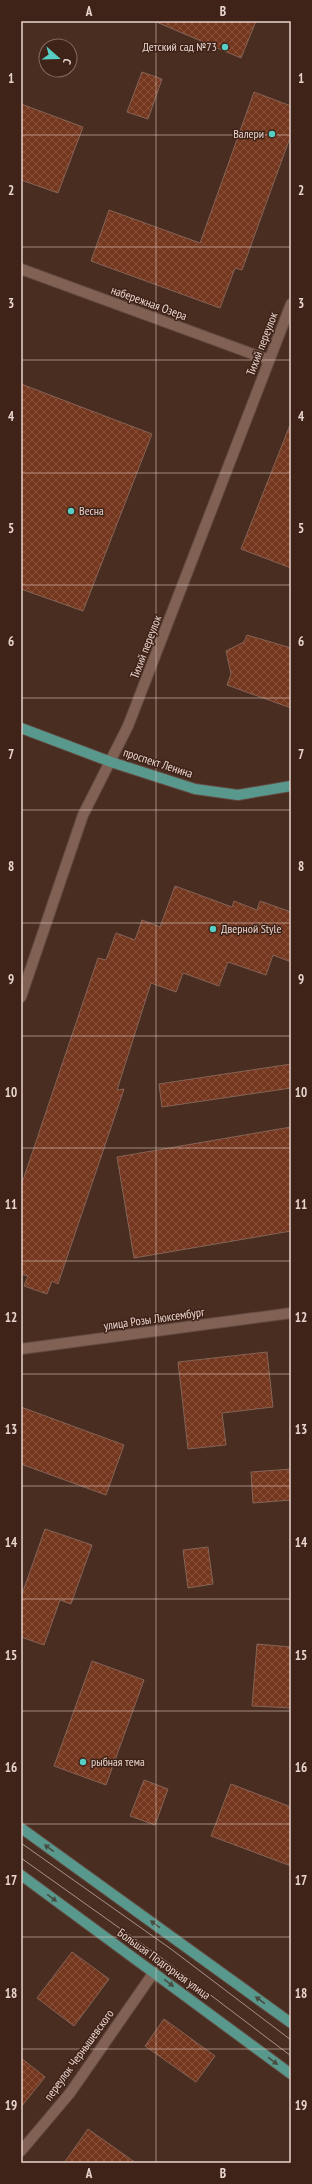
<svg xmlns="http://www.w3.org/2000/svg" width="312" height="2184" viewBox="0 0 312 2184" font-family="'PT Sans Narrow',sans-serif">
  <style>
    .building { fill: url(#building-cross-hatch); stroke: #846356 }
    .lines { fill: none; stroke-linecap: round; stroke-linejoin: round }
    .minor-casing { stroke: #634a41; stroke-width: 12 }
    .major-casing { stroke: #634a41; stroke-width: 12 }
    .minor { stroke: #826155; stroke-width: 10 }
    .major { stroke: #58988d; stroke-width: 10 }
    .tram { stroke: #a89188; stroke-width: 1 }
    .oneway { fill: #484c41 }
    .grid { fill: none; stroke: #e8d5ce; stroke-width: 1; stroke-opacity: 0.55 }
    .poi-dot { fill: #56cec3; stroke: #3f2318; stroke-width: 1.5 }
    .labels { text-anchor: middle; stroke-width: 3; stroke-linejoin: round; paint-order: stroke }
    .poi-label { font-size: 12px; fill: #e8d5ce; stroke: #3f2318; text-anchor: start }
    .street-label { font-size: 12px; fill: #e8d5ce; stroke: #3f2318 }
    .neatline { fill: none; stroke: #e8d5ce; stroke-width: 1.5 }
    .grid-label { font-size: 13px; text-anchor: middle; font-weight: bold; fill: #e8d5ce }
  </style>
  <defs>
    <pattern id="building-cross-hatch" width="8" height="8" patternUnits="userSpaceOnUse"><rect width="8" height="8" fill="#74371e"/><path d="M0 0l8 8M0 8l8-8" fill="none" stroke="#88533e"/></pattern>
  </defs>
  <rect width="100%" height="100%" fill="#4a2d21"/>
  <g class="building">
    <polygon points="154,21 256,21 241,58"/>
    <polygon points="142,72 162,79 148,119 127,112"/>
    <polygon points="254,92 291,106 291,135 242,270 235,268 220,308 91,261 109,210 200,243"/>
    <polygon points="21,104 83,127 58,193 21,180"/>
    <polygon points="21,384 152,434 83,611 21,589"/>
    <polygon points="290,425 291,426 291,568 241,549"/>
    <polygon points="247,635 291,648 291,708 227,685 231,674 226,651 244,642"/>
    <polygon points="175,886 232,907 234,901 257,910 260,901 291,912 291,962 273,955 266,975 228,962 219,986 183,973 176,992 151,983 117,1090 124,1089 58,1284 52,1281 47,1294 24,1286 28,1276 21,1274 21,1186 98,958 106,960 116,933 135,940 142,920 160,927"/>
    <polygon points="291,1064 291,1088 162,1107 159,1084"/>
    <polygon points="291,1127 291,1231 134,1258 117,1157"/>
    <polygon points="267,1352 273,1407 222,1413 226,1445 188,1449 178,1362"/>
    <polygon points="21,1407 124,1445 106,1495 21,1464"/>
    <polygon points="291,1469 291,1500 253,1503 251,1472"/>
    <polygon points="45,1529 92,1545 71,1604 60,1600 44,1645 21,1637 21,1597"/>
    <polygon points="208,1547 213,1584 188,1588 183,1550"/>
    <polygon points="257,1644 291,1647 291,1708 252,1706"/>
    <polygon points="92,1661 144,1680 106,1785 54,1766"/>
    <polygon points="144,1780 168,1789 155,1825 130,1816"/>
    <polygon points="231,1784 291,1807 291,1866 211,1836"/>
    <polygon points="72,1952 109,1979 74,2026 37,1998"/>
    <polygon points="164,2019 215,2056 196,2082 145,2046"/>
    <polygon points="21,2058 45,2077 21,2107"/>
    <polygon points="88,2129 136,2163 64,2163"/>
  </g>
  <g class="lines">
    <defs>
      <g id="minor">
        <polyline points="21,269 269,360"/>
        <polyline points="21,997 83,815 128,726 291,304"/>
        <polyline points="21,1349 291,1313"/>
        <polyline points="21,2151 70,2093 154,1972"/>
      </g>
      <g id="major">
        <polyline points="21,728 111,762 195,789 238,795 291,786"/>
        <polyline points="21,1828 291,2023"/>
        <polyline points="21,1875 291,2074"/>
      </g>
    </defs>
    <use href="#minor" class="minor-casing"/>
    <use href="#major" class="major-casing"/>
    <use href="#minor" class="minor"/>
    <use href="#major" class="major"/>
    <g class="tram">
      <polyline points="21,1843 171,1949 291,2040"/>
      <polyline points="21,1858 163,1959 291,2056"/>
    </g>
  </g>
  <defs><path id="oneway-solid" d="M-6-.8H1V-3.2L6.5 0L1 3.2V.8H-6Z"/></defs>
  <g class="oneway">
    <use href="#oneway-solid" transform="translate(49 1848) rotate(-144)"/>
    <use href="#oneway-solid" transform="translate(52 1898) rotate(36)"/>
    <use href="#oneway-solid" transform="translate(155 1924) rotate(-144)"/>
    <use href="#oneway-solid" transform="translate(169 1983) rotate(37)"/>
    <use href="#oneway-solid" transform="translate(260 2000) rotate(-144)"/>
    <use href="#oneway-solid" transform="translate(273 2061) rotate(37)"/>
  </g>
  <path class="grid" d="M 156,21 L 156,2163M 21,135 L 291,135M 21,247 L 291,247M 21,360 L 291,360M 21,473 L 291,473M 21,585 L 291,585M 21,698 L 291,698M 21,810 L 291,810M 21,923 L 291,923M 21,1036 L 291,1036M 21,1148 L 291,1148M 21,1261 L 291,1261M 21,1374 L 291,1374M 21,1486 L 291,1486M 21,1599 L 291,1599M 21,1711 L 291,1711M 21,1824 L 291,1824M 21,1937 L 291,1937M 21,2049 L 291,2049"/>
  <g class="poi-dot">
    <circle cx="225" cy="47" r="4"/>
    <circle cx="272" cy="134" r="4"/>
    <circle cx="71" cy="511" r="4"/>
    <circle cx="213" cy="929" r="4"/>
    <circle cx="83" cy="1762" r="4"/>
  </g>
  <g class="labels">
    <g class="poi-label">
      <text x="217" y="51" text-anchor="end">Детский сад №73</text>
      <text x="264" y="138" text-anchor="end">Валери</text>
      <text x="79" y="515">Весна</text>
      <text x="221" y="933">Дверной Style</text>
      <text x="91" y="1766">рыбная тема</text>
    </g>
    <g class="street-label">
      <text transform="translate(149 303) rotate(20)" y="4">набережная Озера</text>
      <text transform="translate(262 344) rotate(-69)" y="4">Тихий переулок</text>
      <text transform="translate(146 647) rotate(-69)" y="4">Тихий переулок</text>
      <text transform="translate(158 763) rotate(18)" y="4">проспект Ленина</text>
      <text transform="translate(154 1319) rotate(-8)" y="4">улица Розы Люксембург</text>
      <text transform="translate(164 1964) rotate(36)" y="4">Большая Подгорная улица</text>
      <text transform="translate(79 2055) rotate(-54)" y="4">переулок Чернышевского</text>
    </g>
  </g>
  <rect width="312" height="2184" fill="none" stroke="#3f2318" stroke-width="44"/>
  <g transform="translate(58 58) rotate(110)"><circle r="19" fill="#3f2318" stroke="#836a61"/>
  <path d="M0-3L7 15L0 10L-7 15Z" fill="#56cec3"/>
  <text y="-6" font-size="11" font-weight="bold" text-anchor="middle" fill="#e8d5ce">С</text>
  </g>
  <rect x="22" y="22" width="268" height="2140" class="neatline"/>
  <g class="grid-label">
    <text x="89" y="16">A</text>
    <text x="223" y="16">B</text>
    <text x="11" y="83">1</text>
    <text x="301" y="83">1</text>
    <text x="11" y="195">2</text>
    <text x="301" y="195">2</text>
    <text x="11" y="308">3</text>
    <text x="301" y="308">3</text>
    <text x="11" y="421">4</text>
    <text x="301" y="421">4</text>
    <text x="11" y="533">5</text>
    <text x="301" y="533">5</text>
    <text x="11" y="646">6</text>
    <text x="301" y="646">6</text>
    <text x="11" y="759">7</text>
    <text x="301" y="759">7</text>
    <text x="11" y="871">8</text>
    <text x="301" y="871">8</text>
    <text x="11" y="984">9</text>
    <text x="301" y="984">9</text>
    <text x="11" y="1097">10</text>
    <text x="301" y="1097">10</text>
    <text x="11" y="1209">11</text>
    <text x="301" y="1209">11</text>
    <text x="11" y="1322">12</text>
    <text x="301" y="1322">12</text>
    <text x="11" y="1434">13</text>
    <text x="301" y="1434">13</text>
    <text x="11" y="1547">14</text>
    <text x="301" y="1547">14</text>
    <text x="11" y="1660">15</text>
    <text x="301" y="1660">15</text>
    <text x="11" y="1772">16</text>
    <text x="301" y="1772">16</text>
    <text x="11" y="1885">17</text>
    <text x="301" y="1885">17</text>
    <text x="11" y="1998">18</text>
    <text x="301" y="1998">18</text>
    <text x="11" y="2110">19</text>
    <text x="301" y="2110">19</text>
    <text x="89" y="2178">A</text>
    <text x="223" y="2178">B</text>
  </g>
</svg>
